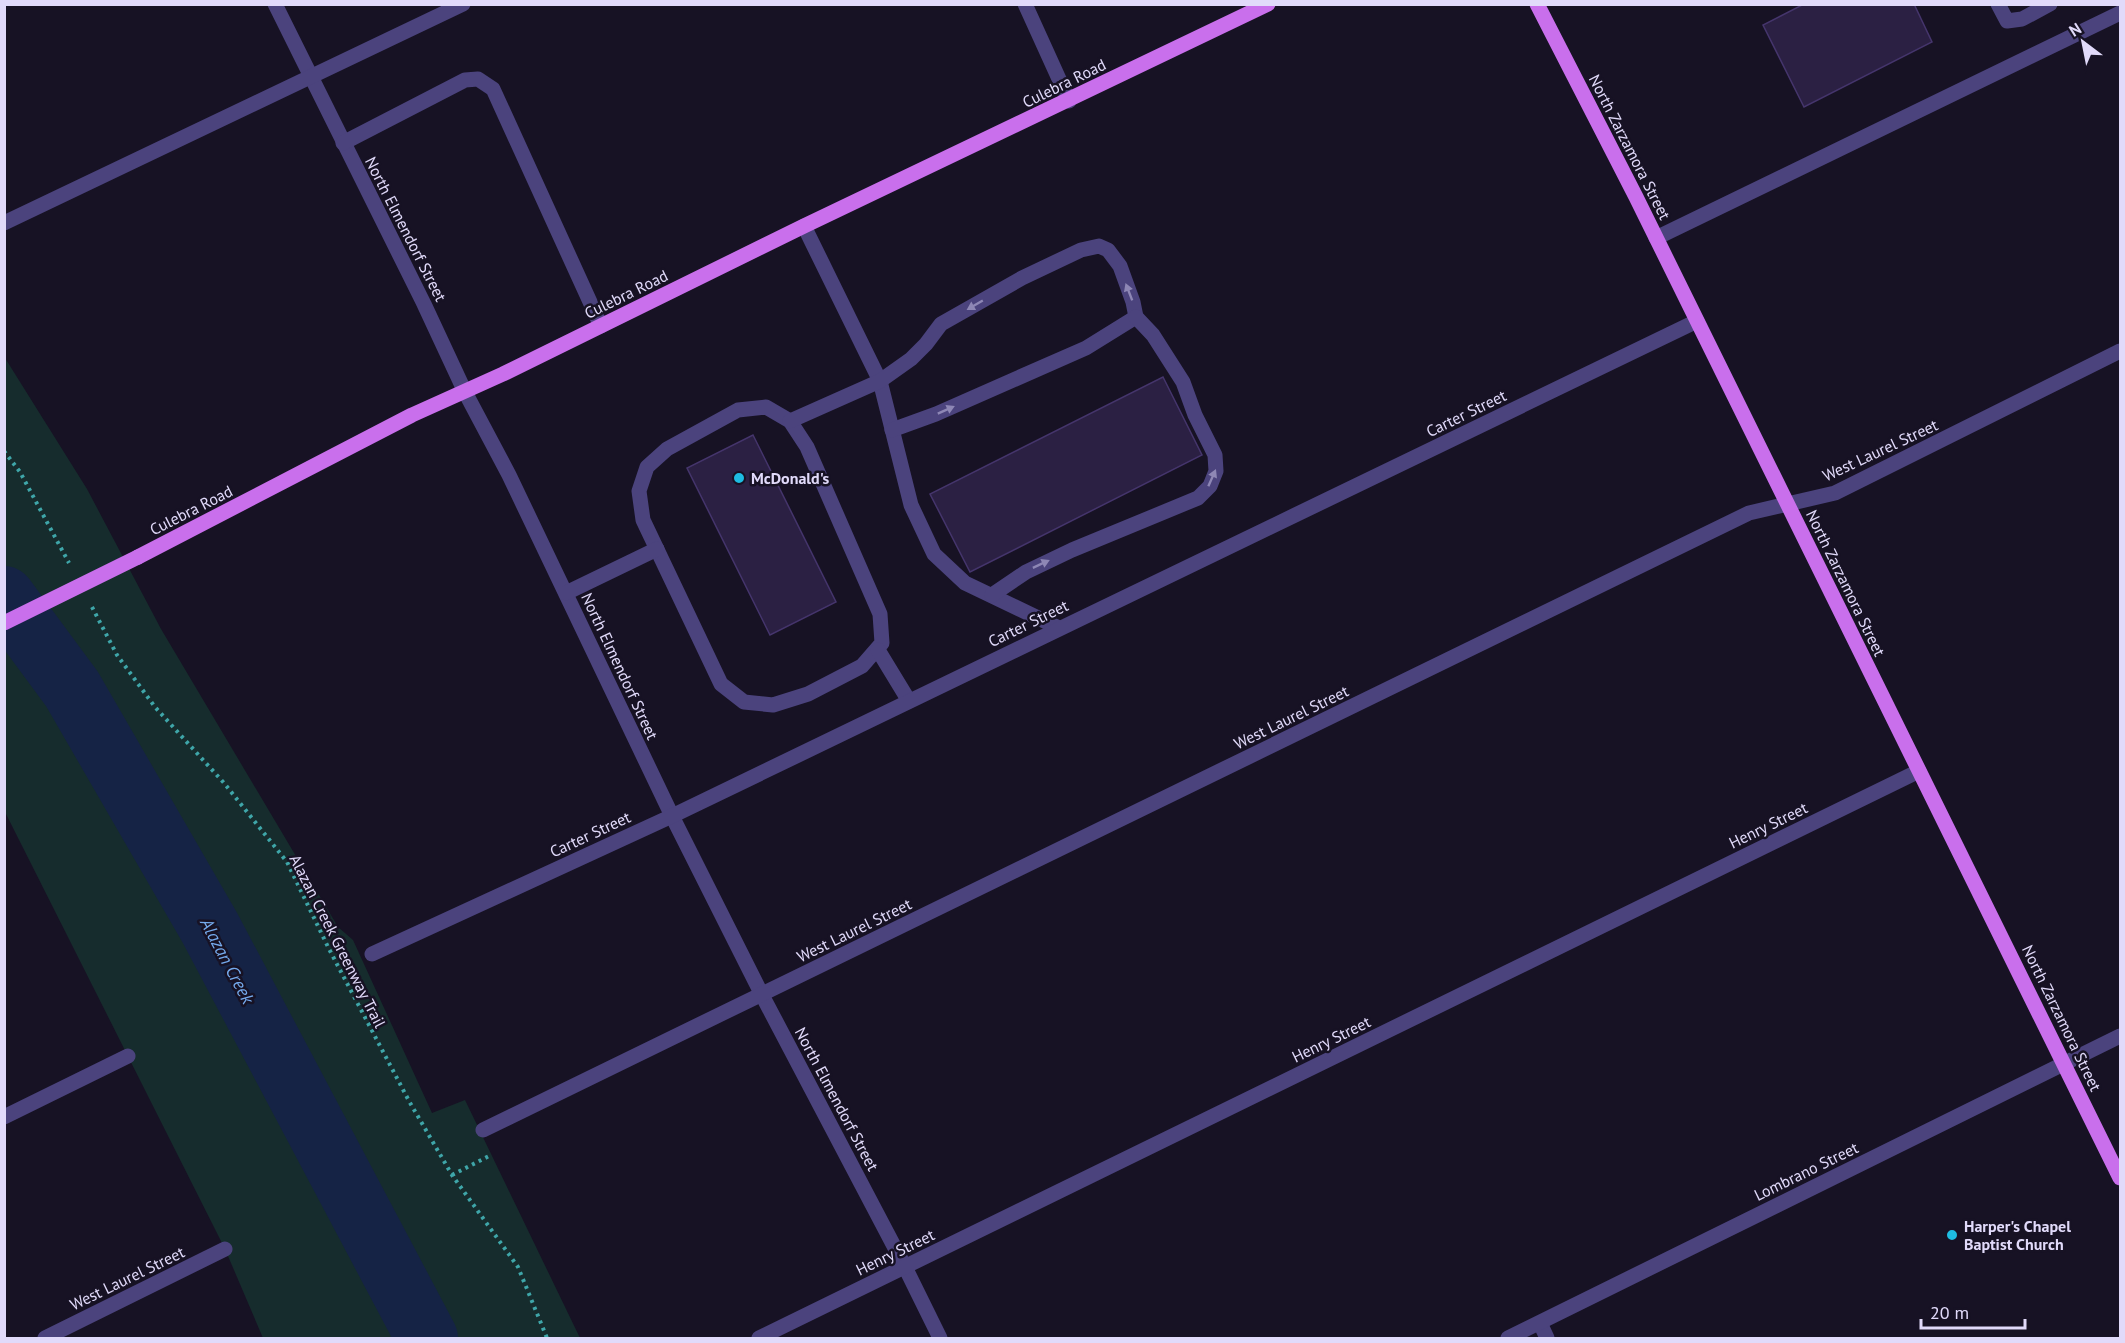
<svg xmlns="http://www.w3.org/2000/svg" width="2125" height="1343" viewBox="0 0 2125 1343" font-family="'PT Sans',sans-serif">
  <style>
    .green { fill: #162c2d }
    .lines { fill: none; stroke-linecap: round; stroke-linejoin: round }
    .river { stroke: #152345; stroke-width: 62 }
    .building { fill: #2b2043; stroke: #45356c; stroke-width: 1.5 }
    .path { stroke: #3fa6a9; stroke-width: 4; stroke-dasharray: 3 4.5; stroke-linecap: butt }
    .minor { stroke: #4b437d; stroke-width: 15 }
    .major { stroke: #c96fec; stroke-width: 15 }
    .major-bridge { stroke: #c96fec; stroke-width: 15 }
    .oneway { fill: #8e87b5 }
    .poi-dot { fill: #1ebce2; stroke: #171224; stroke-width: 2 }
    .labels { text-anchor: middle; stroke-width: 5; stroke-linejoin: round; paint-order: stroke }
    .street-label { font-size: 16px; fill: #e1dafa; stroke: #171224 }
    .poi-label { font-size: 16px; font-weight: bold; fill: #e1dafa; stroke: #171224; text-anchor: start }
    .water-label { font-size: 18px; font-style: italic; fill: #75aaed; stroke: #171224 }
  </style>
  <rect width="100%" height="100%" fill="#171224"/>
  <polygon class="green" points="5,358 87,489 161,629 338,927 353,940 432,1113 465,1100 580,1338 263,1338 225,1249 5,812"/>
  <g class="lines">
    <polyline class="river" points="4,597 72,689 210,928 427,1338"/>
  </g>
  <g class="building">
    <polygon points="1804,4 1914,4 1932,42 1804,107 1763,25"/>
    <polygon points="1163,377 1202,455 970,572 930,494"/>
    <polygon points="753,435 836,602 770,635 687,468"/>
  </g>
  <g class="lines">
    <g class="path">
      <polyline points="4,451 20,472 69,563"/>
      <polyline points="92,607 117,655 155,707 224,783 287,862 329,949 409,1101 452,1175 518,1267 547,1338"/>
      <polyline points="452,1175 489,1156"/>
    </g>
    <g class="minor">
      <polyline points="275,4 424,304 465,392 509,475 672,816 762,995 905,1267 940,1338"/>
      <polyline points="1025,4 1069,101"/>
      <polyline points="1998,4 2007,21 2022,19 2050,4"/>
      <polyline points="343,143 465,80 478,79 493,89 601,326"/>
      <polyline points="4,223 463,4"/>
      <polyline points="804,226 880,381 911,505 934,554 965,583 1059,628"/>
      <polyline points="1656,238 2120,13"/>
      <polygon points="766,407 790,421 807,447 880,614 882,643 862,666 808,694 773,705 744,702 721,684 643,520 639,491 647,467 667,449 738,410"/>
      <polyline points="790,421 880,381 911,359 926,344 941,324 1022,278 1081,250 1099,246 1108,250 1120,266 1133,302 1136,317 1086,348 936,414 892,430"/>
      <polyline points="566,593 657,549"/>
      <polyline points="992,595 1026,572 1072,550 1198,498 1210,486 1216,471 1215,455 1195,415 1183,382 1153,335 1136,317"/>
      <polyline points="878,650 909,701"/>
      <polyline points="372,954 672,816 1697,321"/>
      <polyline points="4,1117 128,1056"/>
      <polyline points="483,1130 1749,513 1835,493 2120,351"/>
      <polyline points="1540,1323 1547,1338"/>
      <polyline points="45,1338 225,1249"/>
      <polyline points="759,1338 1919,771"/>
      <polyline points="1508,1338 2120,1036"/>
    </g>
    <g class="major">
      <polyline points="1537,4 1636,197 2120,1178"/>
      <polyline points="138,557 412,415 503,374 804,226 1268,4"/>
    </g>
    <polyline class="major-bridge" points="4,623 138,557"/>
  </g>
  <defs><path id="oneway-solid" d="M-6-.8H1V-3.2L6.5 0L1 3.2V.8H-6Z" transform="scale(1.5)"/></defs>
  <g class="oneway">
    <use href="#oneway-solid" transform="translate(1129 292) rotate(-111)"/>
    <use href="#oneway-solid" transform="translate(975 305) rotate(150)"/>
    <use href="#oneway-solid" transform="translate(946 410) rotate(-24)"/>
    <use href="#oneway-solid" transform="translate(1212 478) rotate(-66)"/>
    <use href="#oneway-solid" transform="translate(1041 564) rotate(-25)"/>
  </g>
  <g class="poi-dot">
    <circle cx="739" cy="478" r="6"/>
    <circle cx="1952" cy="1235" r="6"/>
  </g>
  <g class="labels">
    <g class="street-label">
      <text transform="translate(1064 83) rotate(-26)" y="6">Culebra Road</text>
      <text transform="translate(1630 147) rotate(63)" y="6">North Zarzamora Street</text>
      <text transform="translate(406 229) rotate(63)" y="6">North Elmendorf Street</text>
      <text transform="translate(626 294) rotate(-26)" y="6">Culebra Road</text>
      <text transform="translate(1466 413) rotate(-26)" y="6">Carter Street</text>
      <text transform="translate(1880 450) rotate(-25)" y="6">West Laurel Street</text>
      <text transform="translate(191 510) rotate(-27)" y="6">Culebra Road</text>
      <text transform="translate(1846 583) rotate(64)" y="6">North Zarzamora Street</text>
      <text transform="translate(1028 623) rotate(-26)" y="6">Carter Street</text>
      <text transform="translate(620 666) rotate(65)" y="6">North Elmendorf Street</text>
      <text transform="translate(1291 717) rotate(-26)" y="6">West Laurel Street</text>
      <text transform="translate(1768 825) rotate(-26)" y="6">Henry Street</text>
      <text transform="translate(590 834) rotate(-25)" y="6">Carter Street</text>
      <text transform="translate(854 930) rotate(-26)" y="6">West Laurel Street</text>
      <text transform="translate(338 941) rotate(63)" y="6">Alazan Creek Greenway Trail</text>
      <text transform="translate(2062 1018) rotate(64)" y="6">North Zarzamora Street</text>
      <text transform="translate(1331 1039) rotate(-26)" y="6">Henry Street</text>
      <text transform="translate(837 1099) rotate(62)" y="6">North Elmendorf Street</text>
      <text transform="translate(1806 1171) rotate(-26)" y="6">Lombrano Street</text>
      <text transform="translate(895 1252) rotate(-26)" y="6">Henry Street</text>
      <text transform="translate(127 1278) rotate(-26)" y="6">West Laurel Street</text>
    </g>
    <g class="poi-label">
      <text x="751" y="484">McDonald's</text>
      <text x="1964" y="1232">Harper's Chapel<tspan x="1964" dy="18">Baptist Church</tspan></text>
    </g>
    <g class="water-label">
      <text transform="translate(227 961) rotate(62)" y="6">Alazan Creek</text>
    </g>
  </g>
  <rect width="2125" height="1343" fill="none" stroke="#e1dafa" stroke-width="12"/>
  <g transform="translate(2083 42) rotate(328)" stroke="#171224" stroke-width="4.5" paint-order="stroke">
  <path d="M0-4.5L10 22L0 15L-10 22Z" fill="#e1dafa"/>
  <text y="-9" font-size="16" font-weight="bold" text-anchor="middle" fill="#e1dafa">N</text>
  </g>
  <path d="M1921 1319v9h104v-9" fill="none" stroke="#e1dafa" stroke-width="3"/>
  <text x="1930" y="1319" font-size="18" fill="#e1dafa" stroke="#171224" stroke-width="4.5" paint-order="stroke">20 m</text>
</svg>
